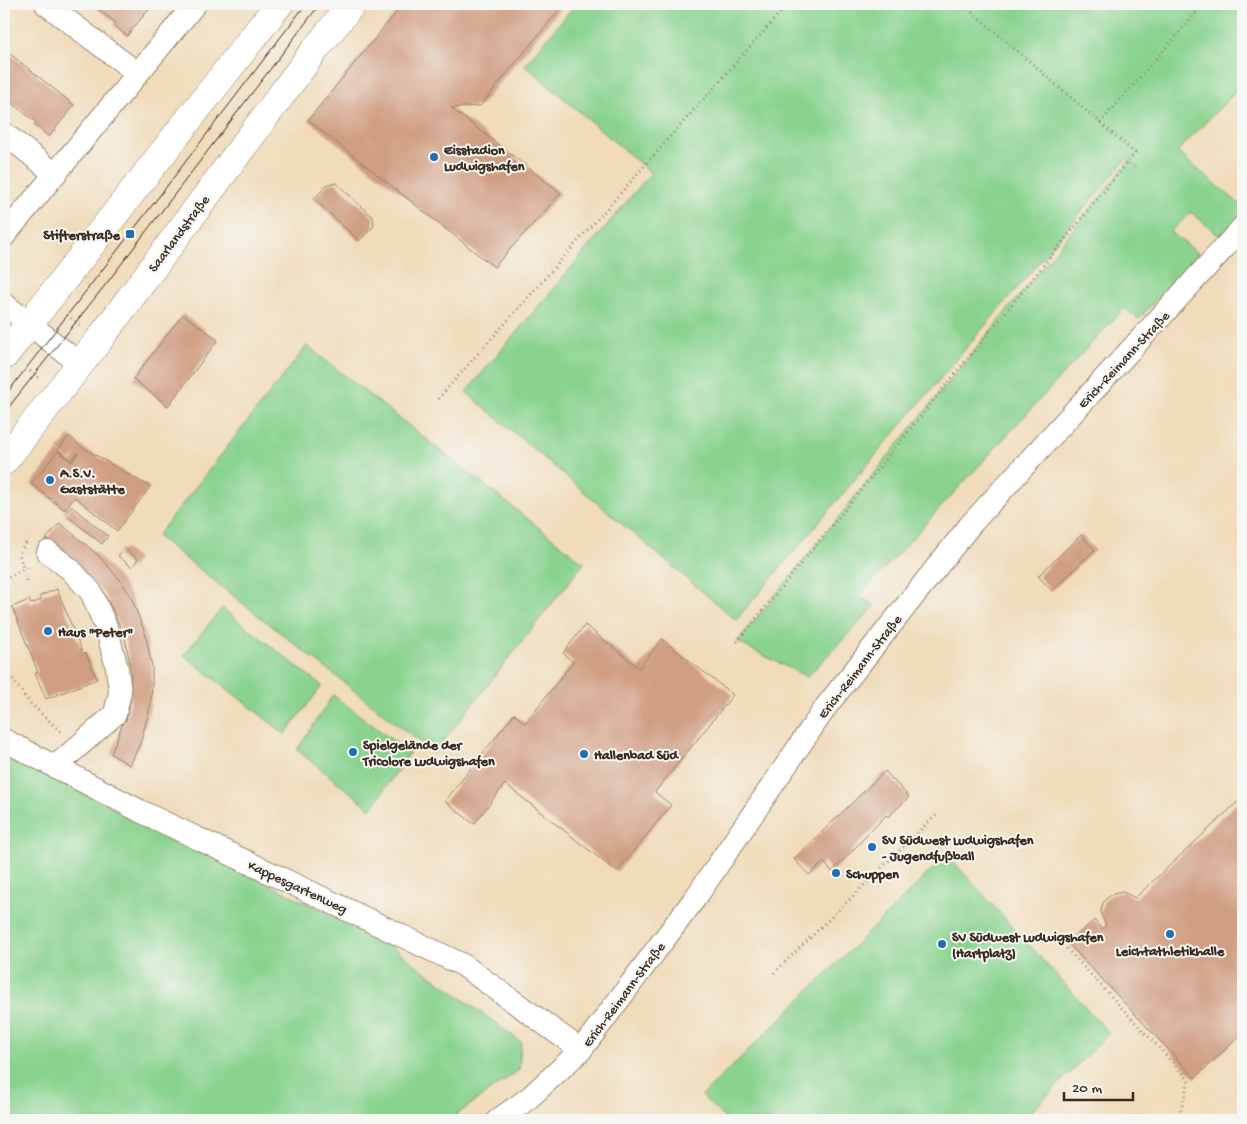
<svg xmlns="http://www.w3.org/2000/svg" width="1247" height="1124" viewBox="0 0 1247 1124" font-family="'Gochi Hand',sans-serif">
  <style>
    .green { fill: #8ad38f; stroke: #627e56 }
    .building { fill: #d09e82 }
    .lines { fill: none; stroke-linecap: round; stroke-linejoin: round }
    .minor-casing { stroke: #96836c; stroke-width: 24 }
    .major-casing { stroke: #96836c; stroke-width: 29 }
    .path { stroke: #96836c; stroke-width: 3; stroke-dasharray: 1 4; stroke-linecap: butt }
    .minor { stroke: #fff; stroke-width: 22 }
    .major { stroke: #fff; stroke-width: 28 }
    .tram { stroke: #3b2a1e; stroke-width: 1 }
    .poi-dot { fill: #1f6fb2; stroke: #f6f6f2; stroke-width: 2 }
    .labels { text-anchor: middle; stroke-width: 4; stroke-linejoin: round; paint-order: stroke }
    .poi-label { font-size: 14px; font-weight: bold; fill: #3b2a1e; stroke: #f6f6f2; text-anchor: start }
    .street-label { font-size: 14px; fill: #3b2a1e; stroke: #f6f6f2 }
  </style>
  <rect width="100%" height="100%" fill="#f6f6f2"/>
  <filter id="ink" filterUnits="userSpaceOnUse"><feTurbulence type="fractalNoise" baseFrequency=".02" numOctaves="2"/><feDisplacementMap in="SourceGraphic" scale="10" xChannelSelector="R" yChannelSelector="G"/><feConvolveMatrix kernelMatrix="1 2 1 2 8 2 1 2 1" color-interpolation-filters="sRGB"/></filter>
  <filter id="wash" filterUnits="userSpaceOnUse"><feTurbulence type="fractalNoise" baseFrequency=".0096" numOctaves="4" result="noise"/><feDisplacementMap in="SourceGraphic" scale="20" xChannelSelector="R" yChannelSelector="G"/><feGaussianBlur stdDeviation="1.12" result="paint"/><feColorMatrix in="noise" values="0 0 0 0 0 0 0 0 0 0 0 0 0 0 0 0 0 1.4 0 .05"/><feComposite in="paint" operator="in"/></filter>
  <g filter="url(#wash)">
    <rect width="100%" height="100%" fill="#f0dcba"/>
    <g class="green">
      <polygon points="572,4 1243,4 1243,84 1177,152 1243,207 1243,215 1223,239 1191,212 1170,232 1198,253 1139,319 1124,308 859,596 875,606 807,677 737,642 1129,161 1140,169 1127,158 736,620 466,392 651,173 525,65 574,6"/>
      <polygon points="307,346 584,563 434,753 157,536"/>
      <polygon points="222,608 322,686 285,734 184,655"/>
      <polygon points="333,695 409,753 371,809 297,750"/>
      <polygon points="4,754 384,941 521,1042 519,1070 449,1120 4,1120"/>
      <polygon points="947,855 1109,1033 1023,1120 726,1120 702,1096"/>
    </g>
    <g id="blocks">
      <g class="building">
        <polygon points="91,4 151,4 152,5 127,36 113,25 116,23"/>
        <polygon points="403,4 555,4 560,9 480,106 451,108 561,193 494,267 308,120"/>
        <polygon points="4,49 74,105 49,137 34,125 36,122 4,97"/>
        <polygon points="336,183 373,217 374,226 359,241 314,199 328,184"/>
        <polygon points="183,314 218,340 168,406 133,379"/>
        <polygon points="69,436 82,447 150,487 117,531 75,497 65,510 31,484 58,451 72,462 78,453 71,460 58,450"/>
        <polygon points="71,506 108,536 102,544 65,514"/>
        <polygon points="60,523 98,555 121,581 131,597 145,633 152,666 152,688 150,708 140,744 130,765 111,754 124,720 126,721 130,703 131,670 125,638 112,608 104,594 55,545 46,539"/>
        <polygon points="1081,535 1095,550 1052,591 1038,576"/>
        <polygon points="124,548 138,559 132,567 118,556"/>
        <polygon points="57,589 83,654 86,653 97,679 46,699 35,673 38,672 12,607 29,600 31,604 41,600 40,596"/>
        <polygon points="585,625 639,668 662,639 733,695 655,792 671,805 617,872 505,784 474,824 445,801 514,714 525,723 573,662 563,653"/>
        <polygon points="885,771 909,797 888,817 886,815 832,872 824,862 809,875 794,859"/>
        <polygon points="1243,797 1243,1033 1195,1078 1066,941 1068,939 1070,942 1094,920 1102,929 1106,925 1102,917 1101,911 1103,903 1107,898 1113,894 1123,892 1135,898"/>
      </g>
    </g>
  </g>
  <g filter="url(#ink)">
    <use href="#blocks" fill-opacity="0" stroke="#96836c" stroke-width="1"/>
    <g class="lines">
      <defs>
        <g id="minor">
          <polyline points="46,4 137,73"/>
          <polyline points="4,133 55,174"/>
          <polyline points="4,236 195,4"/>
          <polyline points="4,304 80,364"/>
          <polyline points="48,552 71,570 91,592 106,627 117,668 120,692 115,714 55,767"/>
          <polyline points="4,740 140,811 463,965 581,1050"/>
          <polyline points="498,1120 529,1098 581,1050 696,897 828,704 971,524 1243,227"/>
        </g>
        <g id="major">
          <polyline points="4,356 279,4"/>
          <polyline points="4,461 99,340 314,51 352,4"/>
        </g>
      </defs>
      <use href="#minor" class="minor-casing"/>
      <use href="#major" class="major-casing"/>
      <g class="path">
        <polyline points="1100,123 1204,4"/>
        <polyline points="67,315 80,325"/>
        <polyline points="26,368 39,378"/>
        <polyline points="438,399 788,4"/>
        <polyline points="26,543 19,553 27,584"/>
        <polyline points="4,580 23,569 31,567"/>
        <polyline points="737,642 1135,153 963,4"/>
        <polyline points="4,667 29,702 61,732"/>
        <polyline points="1053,934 1189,1080 1178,1120"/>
        <polyline points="774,973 936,815"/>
      </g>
      <use href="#minor" class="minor"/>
      <use href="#major" class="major"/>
      <g class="tram">
        <polyline points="4,397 154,203 306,4"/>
        <polyline points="4,413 106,284 320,4"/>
      </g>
    </g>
  </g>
  <g class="poi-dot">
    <circle cx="434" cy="157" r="5"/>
    <rect x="125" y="229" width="10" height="10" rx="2.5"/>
    <circle cx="50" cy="480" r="5"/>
    <circle cx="48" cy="631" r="5"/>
    <circle cx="353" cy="752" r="5"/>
    <circle cx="584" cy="754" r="5"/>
    <circle cx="872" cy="847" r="5"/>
    <circle cx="836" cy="873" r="5"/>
    <circle cx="1170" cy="934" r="5"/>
    <circle cx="942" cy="944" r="5"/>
  </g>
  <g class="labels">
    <g class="poi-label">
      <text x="444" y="154">Eisstadion<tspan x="444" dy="16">Ludwigshafen</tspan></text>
      <text x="120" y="239" text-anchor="end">Stifterstraße</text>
      <text x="60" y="477">A.S.V.<tspan x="60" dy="16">Gaststätte</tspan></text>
      <text x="58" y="636">Haus "Peter"</text>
      <text x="363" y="749">Spielgelände der<tspan x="363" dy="16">Tricolore Ludwigshafen</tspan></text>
      <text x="594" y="759">Hallenbad Süd</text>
      <text x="882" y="844">SV Südwest Ludwigshafen<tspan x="882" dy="16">- Jugendfußball</tspan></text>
      <text x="846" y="878">Schuppen</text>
      <text x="952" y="941">SV Südwest Ludwigshafen<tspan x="952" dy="16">(Hartplatz)</tspan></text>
      <text x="1170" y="955" text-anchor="middle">Leichtathletikhalle</text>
    </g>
    <g class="street-label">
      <text transform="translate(178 233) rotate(-53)" y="5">Saarlandstraße</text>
      <text transform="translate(1123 359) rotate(-47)" y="5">Erich-Reimann-Straße</text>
      <text transform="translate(859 666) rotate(-52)" y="5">Erich-Reimann-Straße</text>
      <text transform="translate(298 886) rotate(25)" y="5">Kappesgartenweg</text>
      <text transform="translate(623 994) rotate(-53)" y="5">Erich-Reimann-Straße</text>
    </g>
  </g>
  <rect width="1247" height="1124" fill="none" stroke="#f6f6f2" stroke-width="20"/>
  <path d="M1064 1092v8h69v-8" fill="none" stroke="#3b2a1e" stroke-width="2.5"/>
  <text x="1072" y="1092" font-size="15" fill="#3b2a1e" stroke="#f6f6f2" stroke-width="4" paint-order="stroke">20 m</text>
</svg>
